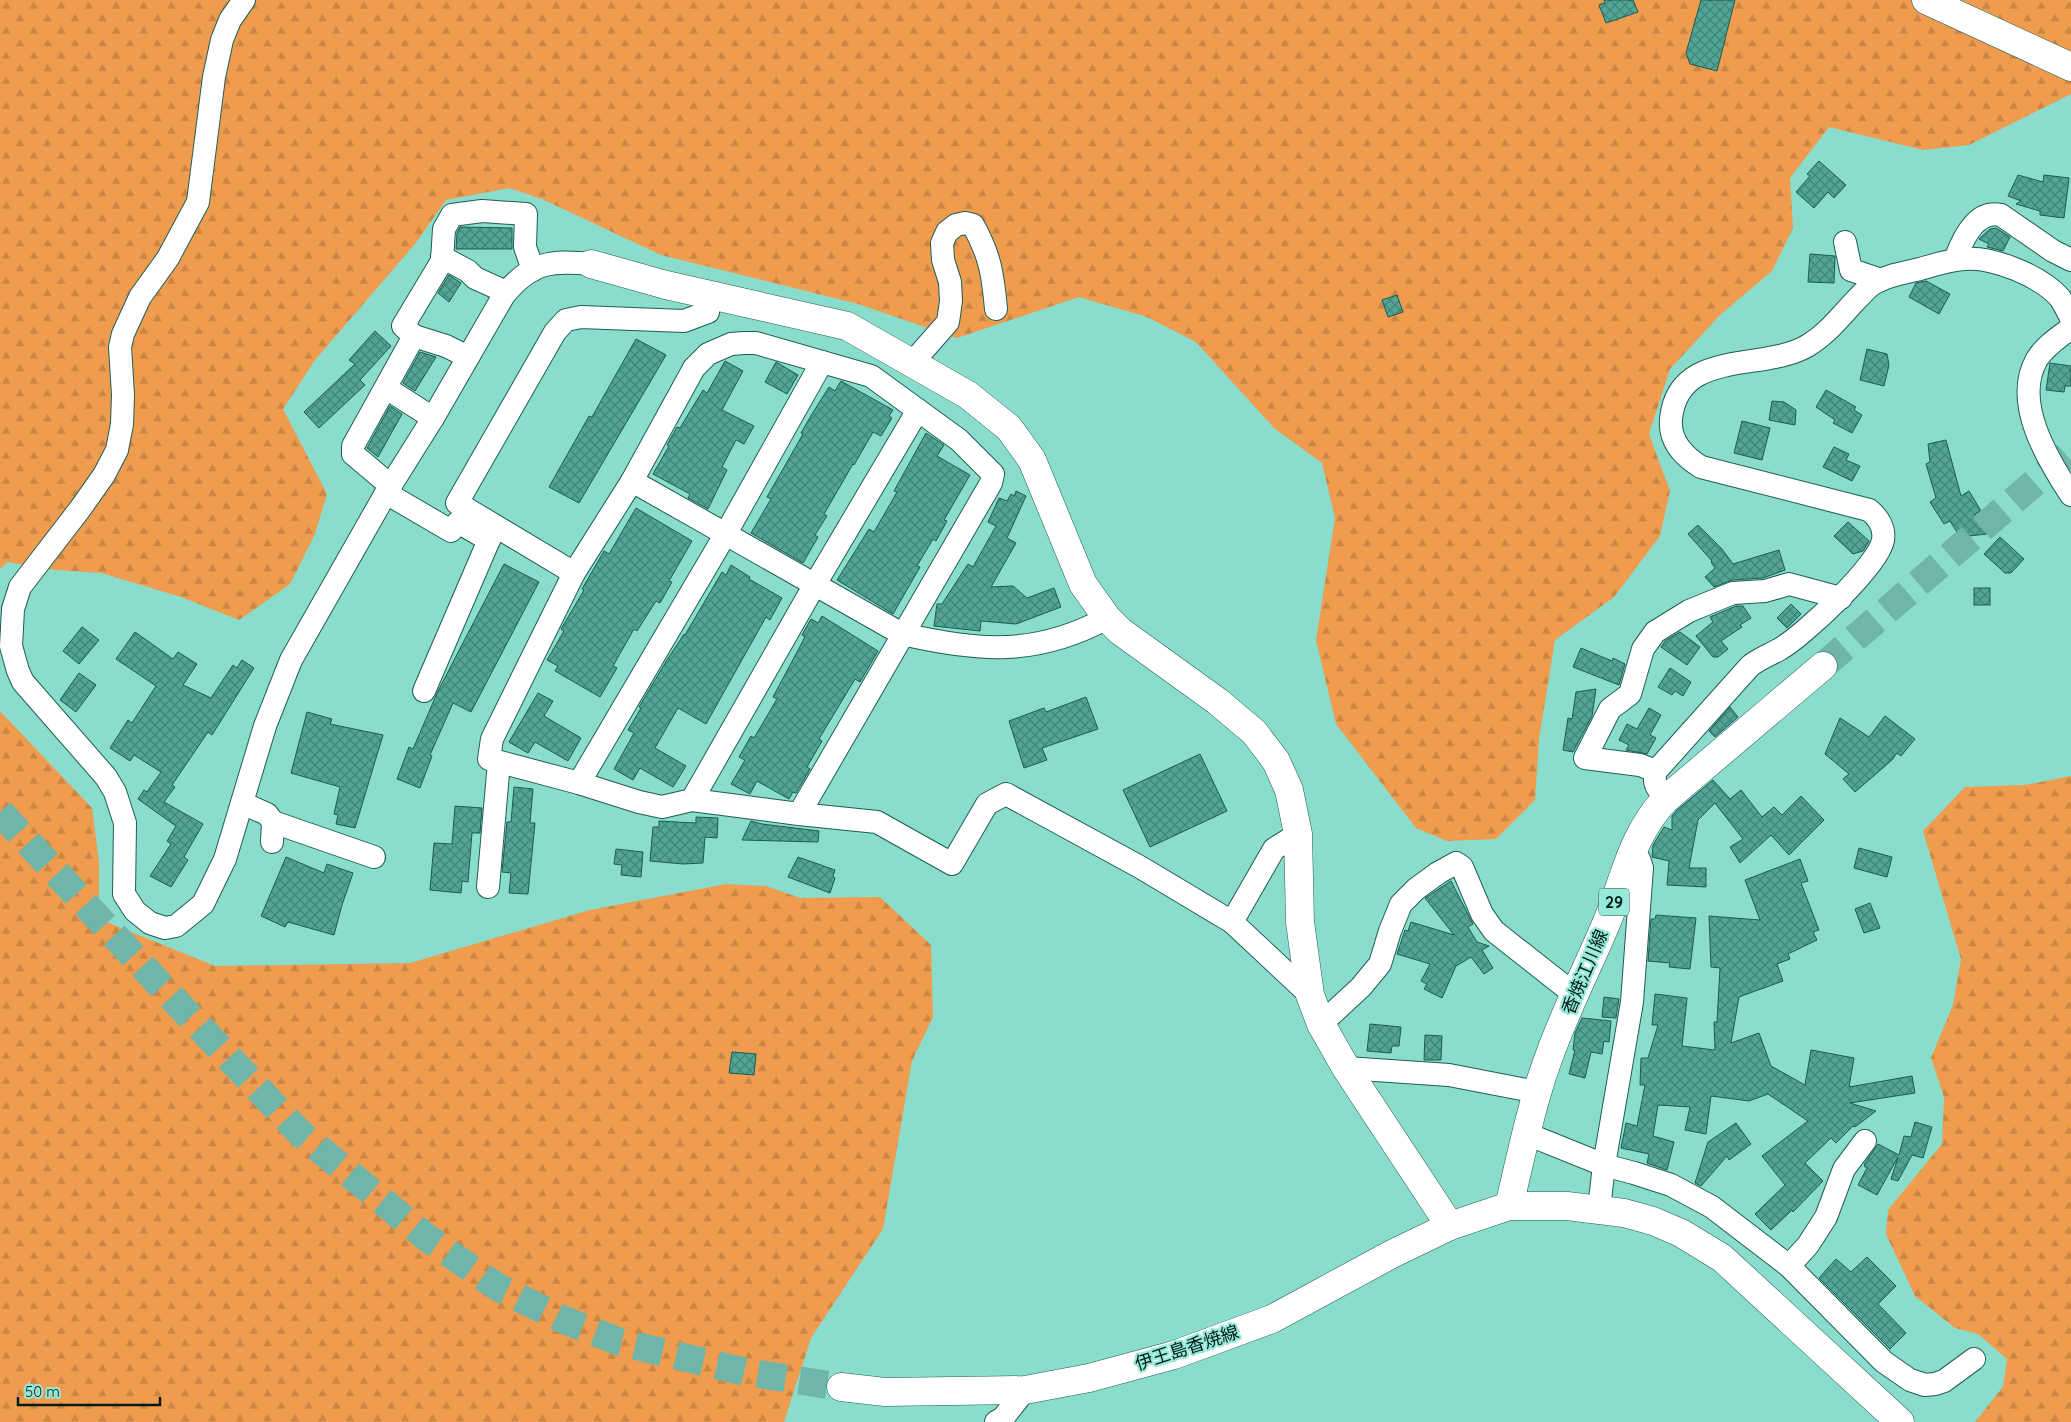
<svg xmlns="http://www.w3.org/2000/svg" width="2071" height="1422" viewBox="0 0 2071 1422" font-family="Quicksand,'Noto Sans JP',sans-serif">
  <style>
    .forest { fill: url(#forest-firs) }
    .building { fill: url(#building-cross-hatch); stroke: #1b5c53 }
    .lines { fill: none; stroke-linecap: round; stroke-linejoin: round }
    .secondary-tunnel { stroke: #6fb5a9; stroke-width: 28; stroke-dasharray: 28 14; stroke-linecap: butt }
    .primary-tunnel { stroke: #6fb5a9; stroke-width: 28; stroke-dasharray: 28 14; stroke-linecap: butt }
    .street-casing { stroke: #1e5e55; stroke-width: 24 }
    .secondary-casing { stroke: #1e5e55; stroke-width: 29 }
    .primary-casing { stroke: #1e5e55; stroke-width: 29 }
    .street { stroke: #fff; stroke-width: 22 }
    .secondary { stroke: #fff; stroke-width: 28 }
    .primary { stroke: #fff; stroke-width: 28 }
    .labels { text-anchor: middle; stroke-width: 4.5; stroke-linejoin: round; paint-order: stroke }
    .shield { fill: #97e9da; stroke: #2f5952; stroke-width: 1 }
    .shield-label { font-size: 16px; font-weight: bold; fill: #021b17 }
    .street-label { font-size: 18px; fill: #021b17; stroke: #97e9da }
  </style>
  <defs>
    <pattern id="forest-firs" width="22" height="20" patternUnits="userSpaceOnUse" patternTransform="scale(1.25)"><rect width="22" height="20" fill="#ef9c4f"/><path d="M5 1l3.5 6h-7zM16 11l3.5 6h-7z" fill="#cb8644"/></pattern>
    <pattern id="building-cross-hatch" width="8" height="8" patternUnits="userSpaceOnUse" patternTransform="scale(1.25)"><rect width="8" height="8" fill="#52a496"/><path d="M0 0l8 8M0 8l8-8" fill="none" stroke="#428579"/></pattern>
  </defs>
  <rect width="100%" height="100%" fill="#8adccd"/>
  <g class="forest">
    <polygon points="0,0 2071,0 2071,94 1969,145 1923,150 1829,127 1790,178 1793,228 1772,271 1721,314 1670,369 1649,434 1670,491 1660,536 1614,597 1555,640 1539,739 1535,800 1496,839 1447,841 1416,828 1336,724 1316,640 1335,518 1322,463 1274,428 1196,342 1147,317 1079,297 957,338 858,304 661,255 542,199 509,188 446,200 415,244 315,360 283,409 327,494 315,534 290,584 239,620 181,597 101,573 55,570 7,562 0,569"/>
    <polygon points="0,711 92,808 99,862 99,919 215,966 410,963 590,910 726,884 766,886 800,898 880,897 931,945 933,1017 912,1061 883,1229 811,1338 784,1422 0,1422"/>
    <polygon points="2071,776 2071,1422 1975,1422 2003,1387 2007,1359 1978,1334 1955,1328 1915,1296 1886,1234 1888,1210 1942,1144 1944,1097 1931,1058 1953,1005 1961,959 1923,831 1965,787 2025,785"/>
  </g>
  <g class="building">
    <polygon points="1604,0 1633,0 1638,12 1606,23 1599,5 1605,3"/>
    <polygon points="1701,0 1735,0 1717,71 1690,64 1686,53"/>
    <polygon points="1819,161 1846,185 1834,198 1828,192 1814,208 1796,192 1810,176 1807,174"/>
    <polygon points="2018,175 2043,182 2044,175 2069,178 2064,218 2040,215 2040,211 2016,204 2021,201 2008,196"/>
    <polygon points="460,227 512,228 512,249 456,249 457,233"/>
    <polygon points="1996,228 2010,237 2003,251 1987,247 1989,244 1979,239 1990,229"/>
    <polygon points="1810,254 1835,256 1834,283 1808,282"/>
    <polygon points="449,275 461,283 449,302 438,293"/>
    <polygon points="1926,281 1950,294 1939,314 1909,297 1916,283"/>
    <polygon points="1397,295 1403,312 1388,317 1382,300"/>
    <polygon points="375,331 391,346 360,380 365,385 319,428 304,412 355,364 349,360"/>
    <polygon points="636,339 666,355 579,503 549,487 589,416 592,417"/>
    <polygon points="1867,349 1887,354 1889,365 1884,386 1860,380"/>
    <polygon points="420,352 436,357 415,391 403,383"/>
    <polygon points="725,361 743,371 722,410 754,426 744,444 736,440 722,467 727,470 708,509 688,498 690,494 653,474 669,446 667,445 677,427 680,428 703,390 707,393"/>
    <polygon points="776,362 798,375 787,394 765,382"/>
    <polygon points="2050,363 2071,366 2071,386 2065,386 2064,392 2046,390"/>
    <polygon points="841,381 893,410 889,416 892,418 881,436 873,432 854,465 853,464 824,514 827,516 815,535 818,537 803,563 751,533 771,499 767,497 803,434 801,433 812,414 829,387 835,391"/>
    <polygon points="1826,390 1856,407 1854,410 1862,415 1852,433 1833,423 1835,420 1816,407"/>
    <polygon points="1772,401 1784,402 1796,410 1795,425 1769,420"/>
    <polygon points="390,406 402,414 378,457 367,448"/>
    <polygon points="1742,421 1770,428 1762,460 1734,453"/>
    <polygon points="926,433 944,445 937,456 970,475 944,520 947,521 936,541 933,539 917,566 920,567 893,614 837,580 869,529 874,532 897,492 894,491"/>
    <polygon points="1946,440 1961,496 1969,491 1981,511 1975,514 1987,534 1960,537 1950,521 1944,524 1930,502 1936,498 1926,464 1930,462 1928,444"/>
    <polygon points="1834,447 1849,454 1846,460 1860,466 1852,481 1823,467"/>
    <polygon points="1016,491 1026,496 1007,538 1016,543 991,587 1013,586 1027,598 1054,588 1061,607 1016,624 981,621 980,631 934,626 937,604 942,604 968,564 973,567 996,526 988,522 999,498 1007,501 1011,494 1014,496"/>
    <polygon points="636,508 692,541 669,581 672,582 660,603 656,601 637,631 634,629 613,666 617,668 600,697 555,671 558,666 547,660 564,631 561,629 584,590 582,589 604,551 609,554"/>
    <polygon points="1848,522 1869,541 1863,551 1853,554 1834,536"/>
    <polygon points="1698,525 1722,549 1733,564 1779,550 1785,570 1763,578 1732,580 1714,587 1705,577 1715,568 1711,562 1712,561 1688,534"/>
    <polygon points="2000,537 2024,559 2011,573 2005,573 1984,554"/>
    <polygon points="504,564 539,582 471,712 453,703 430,755 432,756 420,788 397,779 409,747 413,749 438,691"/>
    <polygon points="731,565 750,577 749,579 782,598 770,620 766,617 706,724 678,708 655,748 686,766 673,787 640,768 633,780 614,769 634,733 628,730 641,708 639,707 667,660 684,634 685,635 722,572 726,575"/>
    <rect x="1974" y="588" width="16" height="17"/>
    <polygon points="1791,604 1801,614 1787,628 1777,618"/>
    <polygon points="1736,606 1743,606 1751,618 1740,625 1742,627 1721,641 1728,649 1718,657 1713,657 1696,636 1713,622 1710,617"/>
    <polygon points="822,616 878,651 860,682 855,679 819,739 822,741 807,767 810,769 796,793 793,792 789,799 757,781 750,794 731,784 745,760 739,757 751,736 754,738 777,699 773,697 805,637 802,635 811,619 818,623"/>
    <polygon points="82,627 99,640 79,664 63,651"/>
    <polygon points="135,632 173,659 178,652 197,664 183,685 211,698 233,665 237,668 242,660 254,668 212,735 208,732 172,785 175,787 164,802 203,824 184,857 188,860 171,887 150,876 171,844 167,841 176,826 138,799 144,790 147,792 161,772 134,755 130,761 110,748 128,720 132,723 156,686 116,659"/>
    <polygon points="1680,632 1700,647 1687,665 1661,647 1665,641"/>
    <polygon points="1581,648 1612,661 1613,658 1625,664 1619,685 1573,667"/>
    <polygon points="1670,668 1691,682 1683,696 1675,691 1672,695 1658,687"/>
    <polygon points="79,673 96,685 76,712 60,700"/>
    <polygon points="1596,689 1592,716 1573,752 1563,750 1568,718 1572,719 1576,692"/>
    <polygon points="538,693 553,701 544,716 581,738 568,761 535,742 528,753 509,742"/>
    <polygon points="1086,697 1098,729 1042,748 1047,760 1024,768 1009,721 1044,708 1046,712"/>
    <polygon points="1730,707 1738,717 1715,737 1709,731"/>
    <polygon points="1649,708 1661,715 1650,735 1656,738 1647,754 1626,750 1629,745 1619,740 1627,724 1637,729"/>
    <polygon points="307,712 332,719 330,724 383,735 355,828 336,824 338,815 334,814 340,787 291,773"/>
    <polygon points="1885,716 1915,739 1901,756 1897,753 1892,760 1855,792 1843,779 1849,774 1825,754 1840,718 1869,737"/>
    <polygon points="1200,754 1227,811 1150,847 1123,790"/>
    <polygon points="1713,780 1730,799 1741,790 1762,817 1774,807 1782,815 1801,796 1824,820 1789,855 1771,835 1740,863 1730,847 1743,839 1715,803 1698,820 1689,868 1706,868 1706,887 1667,885 1669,861 1652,857 1653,845 1664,827 1672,830 1672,816 1677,810"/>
    <polygon points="514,787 533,789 530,823 535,823 528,894 509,893 511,873 502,872 507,822 511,822"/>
    <polygon points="455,806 482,808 480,833 472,833 468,882 462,881 461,893 430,890 434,843 452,844"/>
    <polygon points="696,817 718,818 717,838 705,837 703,863 683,864 650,861 653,827 659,827 659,821 696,823"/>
    <polygon points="751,821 762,824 819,831 818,842 742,840"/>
    <polygon points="1859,848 1892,857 1887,877 1854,868"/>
    <polygon points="616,849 643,852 641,877 621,875 622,865 614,864"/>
    <polygon points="286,857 324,873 327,864 353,873 342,905 334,935 288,922 285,927 261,916"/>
    <polygon points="798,857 835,870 833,876 835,878 830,893 788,877"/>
    <polygon points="1800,859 1808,881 1801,883 1819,930 1813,932 1817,940 1788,954 1790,959 1777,964 1783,981 1739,997 1731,1043 1759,1033 1771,1066 1805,1085 1811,1050 1854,1058 1849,1087 1912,1076 1915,1093 1850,1103 1876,1111 1855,1127 1853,1126 1836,1143 1831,1138 1805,1163 1823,1181 1793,1212 1792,1210 1771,1230 1755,1214 1785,1185 1762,1156 1808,1121 1768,1094 1749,1101 1711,1096 1706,1134 1685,1130 1690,1107 1658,1105 1653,1136 1674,1142 1667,1170 1647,1163 1649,1154 1621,1148 1626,1123 1637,1126 1645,1085 1640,1085 1641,1058 1648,1058 1658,1025 1652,1025 1655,994 1687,998 1682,1046 1715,1050 1714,1022 1717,1022 1720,968 1711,967 1709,916 1760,920 1745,880"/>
    <polygon points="1451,881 1473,924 1468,927 1477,942 1489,946 1482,950 1493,968 1484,974 1471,957 1456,966 1442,998 1424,989 1427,984 1421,981 1430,964 1397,954 1405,930 1408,931 1411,922 1454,935 1425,898"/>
    <polygon points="1870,903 1880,928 1864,933 1855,909"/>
    <polygon points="1656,915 1696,918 1690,969 1669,967 1670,963 1648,961 1651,919 1655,919"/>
    <polygon points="1604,997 1619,999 1616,1018 1602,1017"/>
    <polygon points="1582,1018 1611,1021 1609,1042 1604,1041 1602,1054 1591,1052 1585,1078 1569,1074 1575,1050 1573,1050 1575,1033"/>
    <polygon points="1370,1024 1401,1027 1399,1046 1392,1046 1391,1053 1367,1051"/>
    <polygon points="1425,1035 1442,1036 1441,1060 1424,1060"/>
    <polygon points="732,1052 756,1054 754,1075 729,1073"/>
    <polygon points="1915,1122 1932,1127 1923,1158 1912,1155 1898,1181 1891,1179 1898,1157 1877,1195 1858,1185 1867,1168 1864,1166 1865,1163 1878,1144 1899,1155 1904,1136 1911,1137"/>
    <polygon points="1736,1123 1751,1144 1729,1160 1727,1156 1701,1186 1695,1183 1708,1142"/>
    <polygon points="1867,1257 1896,1286 1878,1304 1906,1333 1890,1349 1819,1278 1836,1259 1851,1272"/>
  </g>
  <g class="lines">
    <polyline class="secondary-tunnel" points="0,812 163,988 300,1133 426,1237 499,1288 564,1320 620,1342 746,1372 841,1387"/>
    <polyline class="primary-tunnel" points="1823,666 2071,451"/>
    <defs>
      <g id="street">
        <path d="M 244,0 L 230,20 L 222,40 L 214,77 L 198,202 L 168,258 L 140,297 L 123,334 L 120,347 L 123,395 L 122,424 L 117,450 L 104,475 L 80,509 L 20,587 L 13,609 L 11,646 L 18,671 L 23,682 L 106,777 L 115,792 L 125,823 L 124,894 L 135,911 L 150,923 L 165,928 L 176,926 L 203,904 L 225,859 L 265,726 L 291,660 L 386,493 L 433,418 L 504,295 C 531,262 551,260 591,264"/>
        <polyline points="1845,242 1851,270 1881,280"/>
        <polyline points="442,257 468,271 475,278 506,292"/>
        <path d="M 1955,260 C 1962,240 1976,209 2001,215 L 2053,251 L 2071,260"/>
        <path d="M 2071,328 C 2059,337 2045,346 2037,359 C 2012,402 2048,460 2071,495"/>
        <polyline points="414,336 403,326 442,261 444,229 452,215 482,211 526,214 525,247 533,270"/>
        <path d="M 912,363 L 948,322 L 951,301 L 950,282 L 943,260 L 942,243 L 947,232 L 956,225 L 965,223 L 973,225 C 990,255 993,275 996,309"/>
        <polyline points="386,388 433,418"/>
        <path d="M 632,481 L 902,634 C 979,651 1035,657 1107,618"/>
        <polyline points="391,486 353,454 353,446 414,336 446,346 468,357"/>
        <polyline points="386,493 451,531 458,522 489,540"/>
        <polyline points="574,573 457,503 555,332 566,320 581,317 684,321 708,312 710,295"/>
        <polyline points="424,691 495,526"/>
        <polyline points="1656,771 1640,765 1585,758 1610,709 1630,694 1643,649 1655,632 1689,611 1733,593 1765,591 1789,584 1841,598"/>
        <polyline points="579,783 725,535 822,362"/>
        <path d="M 1666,799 C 1658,789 1652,784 1656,771 L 1750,666 C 1760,658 1770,655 1780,649 C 1803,636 1879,565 1883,540 C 1885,528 1878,517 1869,510 L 1701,467 C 1683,456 1669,441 1671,419 C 1678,348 1762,372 1807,346 C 1828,334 1842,314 1859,297 C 1863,293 1868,287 1873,284 C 1887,275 1904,273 1920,269 C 1934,265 1949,260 1964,259 C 1992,256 2041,276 2060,298 C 2064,304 2068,312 2071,318"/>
        <polyline points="692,800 814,586 918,410"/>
        <polyline points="242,803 267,814 273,822 272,842"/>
        <polyline points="799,814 991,483 993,474 959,440 871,376 756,343 744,343 731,344 708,354 694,368 632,481 574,573 492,739 489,759 579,783 639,802 662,807 692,800 799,814 877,822 952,864 987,804 1006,794 1140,867 1232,922 1310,995"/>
        <polyline points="273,822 374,857"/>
        <polyline points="488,887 499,762"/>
        <polyline points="1232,922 1274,849 1298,834"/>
        <polyline points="1321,1024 1361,987 1380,964 1390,931 1401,904 1416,889 1438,873 1456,863 1462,867 1482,914 1494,931 1574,994"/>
        <polyline points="1346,1068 1449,1075 1537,1092"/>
        <polyline points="1527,1134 1604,1165 1634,1173 1671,1185 1712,1207 1789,1266 1884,1362 1910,1380 1925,1385 1935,1384 1944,1381 1974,1359"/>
        <polyline points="1599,1209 1604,1165 1632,1002 1642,868 1639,859 1633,850"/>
        <polyline points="1789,1266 1808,1245 1826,1217 1844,1169 1865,1141"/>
        <polyline points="996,1422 1003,1418 1025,1390"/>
      </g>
      <g id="secondary">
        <polyline points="1926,0 2071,67"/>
        <polyline points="591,264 666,285 847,326 968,395 1009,428 1032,460 1083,584 1107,618 1120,631 1217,701 1254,732 1276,761 1289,790 1298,834 1300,922 1310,995 1321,1024 1346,1068 1450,1226"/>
        <polyline points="841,1387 885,1392 1025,1390 1089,1378 1174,1355 1272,1319 1392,1254 1450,1226 1509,1206 1567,1206 1624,1213 1653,1221 1681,1233 1722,1258 1900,1422"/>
      </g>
      <path id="primary" d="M 1509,1206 C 1518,1169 1526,1130 1537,1093 C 1554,1034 1582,980 1606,924 C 1624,881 1632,833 1666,799 L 1823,666"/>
    </defs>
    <use href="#street" class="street-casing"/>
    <use href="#secondary" class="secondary-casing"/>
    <use href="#primary" class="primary-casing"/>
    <use href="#street" class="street"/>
    <use href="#secondary" class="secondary"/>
    <use href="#primary" class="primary"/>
  </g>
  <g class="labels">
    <rect class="shield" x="1599" y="888.5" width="30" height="27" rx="4"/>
    <g class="shield-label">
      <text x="1614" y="908">29</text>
    </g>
    <g class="street-label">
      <text transform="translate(1585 972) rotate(-67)" y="6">香焼江川線</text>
      <text transform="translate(1187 1348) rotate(-18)" y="6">伊王島香焼線</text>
    </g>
  </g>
  <path d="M18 1397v8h142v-8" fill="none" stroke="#021b17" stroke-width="2.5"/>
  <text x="25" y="1397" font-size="15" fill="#021b17" stroke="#97e9da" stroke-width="4" paint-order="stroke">50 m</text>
</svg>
